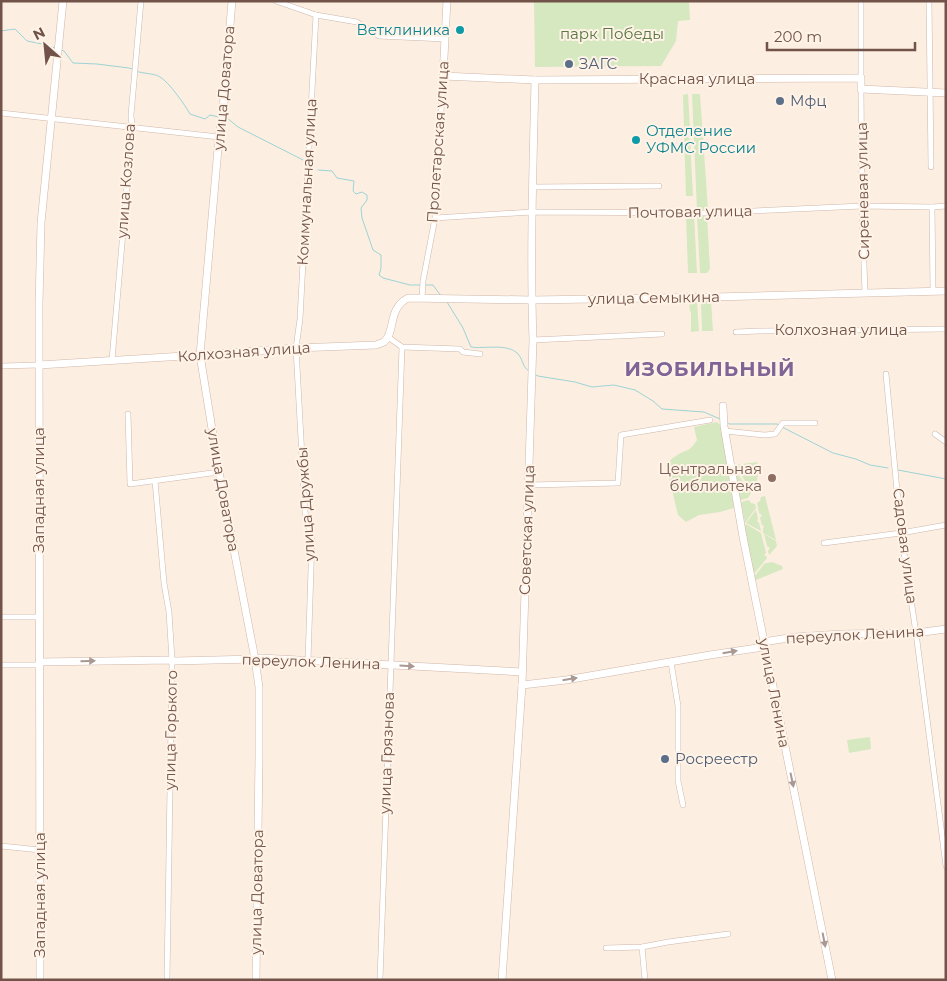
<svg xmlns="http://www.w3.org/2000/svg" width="947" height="981" viewBox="0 0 947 981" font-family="Montserrat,sans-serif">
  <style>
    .green { fill: #d5e8c0 }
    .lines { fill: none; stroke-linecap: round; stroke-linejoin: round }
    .stream { stroke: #9dd3d6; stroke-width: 1 }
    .street-casing { stroke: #ceb7ab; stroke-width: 6 }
    .secondary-casing { stroke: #d1b6a9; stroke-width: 8 }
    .street { stroke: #fff; stroke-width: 5 }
    .secondary { stroke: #fff; stroke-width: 7 }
    .oneway { fill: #aa9892 }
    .culture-dot { fill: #0f9aa8; stroke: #fff3e7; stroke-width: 2 }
    .service-dot { fill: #5c6f8a; stroke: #fff3e7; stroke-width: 2 }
    .education-dot { fill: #8d6e63; stroke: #fff3e7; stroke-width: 2 }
    .labels { text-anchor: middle; stroke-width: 4; stroke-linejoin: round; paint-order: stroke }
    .culture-label { font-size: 15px; fill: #0d838f; stroke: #fff3e7; text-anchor: end }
    .park-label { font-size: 15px; fill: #577841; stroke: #fff3e7 }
    .service-label { font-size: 15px; fill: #4e5e75; stroke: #fff3e7; text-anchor: start }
    .street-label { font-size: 15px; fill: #725349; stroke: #fff3e7 }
    .education-label { font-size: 15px; fill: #785e54; stroke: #fff3e7; text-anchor: end }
    .district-label { font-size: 20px; font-weight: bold; letter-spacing: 1px; fill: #806496; stroke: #fff3e7 }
  </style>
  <rect width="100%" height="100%" fill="#fcefe1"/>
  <g class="green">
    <polygon points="534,1 689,1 690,20 678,21 676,41 661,66 535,67"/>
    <polygon points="688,94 690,129 684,129 683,95"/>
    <polygon points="692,94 700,94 708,210 697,211"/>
    <polygon points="684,135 690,139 693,196 686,196"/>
    <polygon points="686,215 694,215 697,273 688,273"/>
    <polygon points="697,215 707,215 710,269 707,273 700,273"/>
    <polygon points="701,301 711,301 713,331 702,331"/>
    <polygon points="689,302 697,302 699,331 691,332 691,312 690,311"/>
    <path d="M 717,422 L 721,426 L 734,508 L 720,512 L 699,515 L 686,522 L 678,515 L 666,465 C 669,462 672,458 676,456 C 686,449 689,453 697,440 L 694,427 Z"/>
    <polygon points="757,462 759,468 755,491 752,492 735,465"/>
    <polygon points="735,470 751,493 748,498 740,500"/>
    <polygon points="765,496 776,540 763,533 763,529 764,526 762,525 760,518 762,515 759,513 757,503 760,501 761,497"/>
    <polygon points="749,500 751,503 755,504 756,508 745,523 741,502"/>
    <polygon points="756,510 758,519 757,521 759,523 761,531 746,523"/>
    <polygon points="746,524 761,533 766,553 764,555 767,557 767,558 753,575 745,526"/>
    <polygon points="764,534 776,541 777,546 769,555 768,551 770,548 767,546"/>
    <polygon points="772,562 782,566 783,569 756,580 755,579 754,577 765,563 768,563"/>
    <polygon points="870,737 871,749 849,753 847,740"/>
  </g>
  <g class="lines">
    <g class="stream">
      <polyline points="1,31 15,29 27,41 42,44 55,48"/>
      <polyline points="61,50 64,51 73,63 97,64 129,68 132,69"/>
      <path d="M 136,71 C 143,74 154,73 160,77 C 169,82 185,105 190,114 L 205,119 L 210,115 L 219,117"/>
      <polyline points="225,118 227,118 238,127 303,160"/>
      <polyline points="318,170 332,171 337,178 354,181 353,191 356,194 362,192 367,195 367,200 361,208 362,218 373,250 381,255 381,268 379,275 383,278 410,285 421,285"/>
      <polyline points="425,285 433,285 441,296"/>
      <path d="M 447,302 L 463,328 L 471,347 C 485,349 508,343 518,354 C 523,359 522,367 529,371"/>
      <polyline points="534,374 538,376 575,382 592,387 614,385 635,390 653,401 662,409 704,412 720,419"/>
      <polyline points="726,422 729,424 777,424 779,425"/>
      <polyline points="782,427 833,453 856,459 870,465 888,468"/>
      <polyline points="898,470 946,479"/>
    </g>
    <defs>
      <g id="street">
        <polyline points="276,1 316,15 357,22 379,36 445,39"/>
        <polyline points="861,1 861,78"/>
        <polyline points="929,1 931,167"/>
        <polyline points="861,89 862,206 865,293"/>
        <polyline points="1,113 219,137"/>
        <polyline points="533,187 659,186"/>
        <polyline points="932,207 933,291"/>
        <polyline points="435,218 532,212 710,213 862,206 932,207 946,206"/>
        <polyline points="422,298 423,281 435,218 443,76"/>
        <polyline points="736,332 759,331 946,329"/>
        <polyline points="388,337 402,347 460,349 463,352 480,354"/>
        <polyline points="533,340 662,334"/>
        <polyline points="112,360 132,127 131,115 141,1"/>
        <polyline points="1,366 39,365"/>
        <polyline points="886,374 901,533 916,633 946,866"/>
        <polyline points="128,414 130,484 219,472"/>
        <polyline points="725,431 765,435 775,434 783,423 815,423"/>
        <polyline points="935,434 946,442"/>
        <polyline points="155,481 164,583 169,612 172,660 167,980"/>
        <polyline points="529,485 618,483 621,435 710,420"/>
        <polyline points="824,543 901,533 946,525"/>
        <polyline points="1,617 39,617"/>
        <polyline points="308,660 312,539 305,512 296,348 300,319 316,15"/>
        <polyline points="671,662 678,706 678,781 683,805"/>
        <polyline points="1,665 39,665"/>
        <polyline points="1,846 40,850"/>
        <polyline points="642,947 645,980"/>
        <polyline points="606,948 642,947 668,942 728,934"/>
        <polyline points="380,980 402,347"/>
      </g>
      <g id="secondary">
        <polyline points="232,1 223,109 219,137 200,355 219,472 255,659 259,687 259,756 256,980"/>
        <polyline points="447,1 443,76 535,80 861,78 861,89 946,93"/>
        <path d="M 39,365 L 200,355 L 296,348 L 376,345 C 377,345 383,342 384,342 C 396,332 387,309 408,298 L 532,300 L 714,297 L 946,291"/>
        <polyline points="723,406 724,426 743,537 832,980"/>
        <polyline points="763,642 795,637 842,634 916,633 946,629"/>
        <polyline points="39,662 172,660 175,661 255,659 261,658 522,672"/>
        <polyline points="522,685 566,680 710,655 764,647"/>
        <polyline points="40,980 39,304 41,223 63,1"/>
        <path d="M 502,980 L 522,685 L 533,340 C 530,254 533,167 535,80"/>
      </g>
    </defs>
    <use href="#street" class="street-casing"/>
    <use href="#secondary" class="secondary-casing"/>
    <use href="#street" class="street"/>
    <use href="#secondary" class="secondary"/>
  </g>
  <defs><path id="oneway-solid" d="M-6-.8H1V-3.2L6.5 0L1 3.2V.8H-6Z" transform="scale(1.25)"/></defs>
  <g class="oneway">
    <use href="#oneway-solid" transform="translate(730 652) rotate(-10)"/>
    <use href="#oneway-solid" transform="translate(88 661) rotate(-1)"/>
    <use href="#oneway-solid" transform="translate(407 666) rotate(3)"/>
    <use href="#oneway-solid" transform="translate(570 679) rotate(-9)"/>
    <use href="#oneway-solid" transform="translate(792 780) rotate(78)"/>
    <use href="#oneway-solid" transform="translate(824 940) rotate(79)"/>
  </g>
  <g class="culture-dot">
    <circle cx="460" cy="30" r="5"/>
    <circle cx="636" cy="140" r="5"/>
  </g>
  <g class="service-dot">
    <circle cx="569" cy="64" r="5"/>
    <circle cx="780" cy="101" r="5"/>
    <circle cx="665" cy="759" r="5"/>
  </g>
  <circle class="education-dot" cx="772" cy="478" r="5"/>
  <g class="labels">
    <g class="culture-label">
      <text x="450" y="35">Ветклиника</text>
      <text x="646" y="136" text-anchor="start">Отделение<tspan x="646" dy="17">УФМС России</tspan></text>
    </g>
    <g class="park-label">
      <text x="612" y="39">парк Победы</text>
    </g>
    <g class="service-label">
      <text x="579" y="69">ЗАГС</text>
      <text x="790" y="106">Мфц</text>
      <text x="675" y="764">Росреестр</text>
    </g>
    <g class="street-label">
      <text x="697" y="84">Красная улица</text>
      <text transform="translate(224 88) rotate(-85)" y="5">улица Доватора</text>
      <text transform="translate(438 142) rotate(-86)" y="5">Пролетарская улица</text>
      <text transform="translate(126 181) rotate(-86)" y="5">улица Козлова</text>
      <text transform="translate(307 182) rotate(-87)" y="5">Коммунальная улица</text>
      <text transform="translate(863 191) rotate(-91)" y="5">Сиреневая улица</text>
      <text transform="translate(690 212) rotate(-1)" y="5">Почтовая улица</text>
      <text transform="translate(654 298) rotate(-1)" y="5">улица Семыкина</text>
      <text x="841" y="335">Колхозная улица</text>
      <text transform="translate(244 352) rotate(-4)" y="5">Колхозная улица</text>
      <text transform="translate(39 490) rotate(-90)" y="5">Западная улица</text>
      <text transform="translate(223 490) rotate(80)" y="5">улица Доватора</text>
      <text transform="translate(306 504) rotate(-94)" y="5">улица Дружбы</text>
      <text transform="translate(527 530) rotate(-88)" y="5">Советская улица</text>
      <text transform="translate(905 546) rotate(83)" y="5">Садовая улица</text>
      <text transform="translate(855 635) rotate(-3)" y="5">переулок Ленина</text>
      <text transform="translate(311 662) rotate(2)" y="5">переулок Ленина</text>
      <text transform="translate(774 693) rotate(79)" y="5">улица Ленина</text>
      <text transform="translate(171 730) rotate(-89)" y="5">улица Горького</text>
      <text transform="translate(387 753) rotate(-88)" y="5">улица Грязнова</text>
      <text transform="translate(257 892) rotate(-89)" y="5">улица Доватора</text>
      <text transform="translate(40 895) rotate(-90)" y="5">Западная улица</text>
    </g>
    <g class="education-label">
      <text x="762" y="474">Центральная<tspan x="762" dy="17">библиотека</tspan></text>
    </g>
    <g class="district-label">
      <text x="710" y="376">ИЗОБИЛЬНЫЙ</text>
    </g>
  </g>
  <rect width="947" height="981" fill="none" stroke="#725349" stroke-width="5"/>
  <g transform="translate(45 45) rotate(333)" stroke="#fff3e7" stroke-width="4" paint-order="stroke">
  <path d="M0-4L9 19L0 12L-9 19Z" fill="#725349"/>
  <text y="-8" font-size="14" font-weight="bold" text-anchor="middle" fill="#725349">N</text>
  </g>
  <path d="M767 42v8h148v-8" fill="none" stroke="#725349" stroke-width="2.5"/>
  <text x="774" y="42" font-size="15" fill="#725349" stroke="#fff3e7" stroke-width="4" paint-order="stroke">200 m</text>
</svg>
